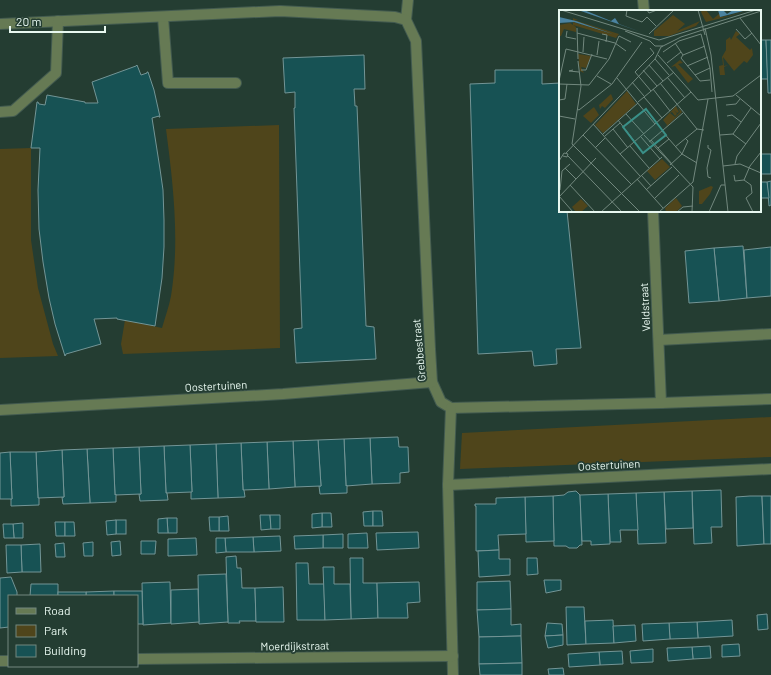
<svg xmlns="http://www.w3.org/2000/svg" width="771" height="675" viewBox="0 0 771 675" font-family="Barlow,sans-serif">
  <style>
    .green { fill: #4f451b }
    .building { fill: #175254; stroke: #739596 }
    .lines { fill: none; stroke-linecap: round; stroke-linejoin: round }
    .minor-casing { stroke: #435b50; stroke-width: 12 }
    .minor { stroke: #667a54; stroke-width: 10 }
    .labels { text-anchor: middle; stroke-width: 3.5; stroke-linejoin: round; paint-order: stroke }
    .street-label { font-size: 11px; fill: #e8f8f0; stroke: #243d32 }
    .inset-road { fill: none; stroke: #72887e; stroke-width: 1 }
    .view { fill: #3a9088; fill-opacity: 0.15; stroke: #3a9088; stroke-width: 2 }
    .inset-edge { fill: none; stroke: #e8f8f0; stroke-width: 2 }
  </style>
  <rect width="100%" height="100%" fill="#243d32"/>
  <g class="green">
    <path d="M 279,125 L 280,348 L 123,354 L 121,344 L 125,320 L 162,328 C 165,317 169,307 171,296 C 180,240 173,184 166,129 Z"/>
    <polygon points="31,148 31,240 38,288 53,344 58,356 0,358 0,149"/>
    <polygon points="771,417 771,457 460,469 462,433"/>
  </g>
  <g class="building">
    <polygon points="760,40 766,40 768,79 760,79"/>
    <polygon points="766,40 771,40 771,93 768,93"/>
    <polygon points="364,55 365,89 354,89 355,106 357,106 366,326 374,327 376,359 296,363 294,329 302,328 294,108 295,108 295,92 285,93 283,58"/>
    <polygon points="137,65 141,75 147,73 147,72 148,72 154,90 160,117 159,117 159,116 152,118 160,169 163,190 164,220 164,247 162,278 155,326 117,319 117,318 94,319 101,344 66,354 65,356 55,324 49,298 43,262 39,229 38,190 40,148 31,148 37,102 38,102 39,104 45,105 47,95 85,102 85,103 98,103 92,82 136,66"/>
    <polygon points="495,70 542,70 542,84 560,83 560,182 559,182 560,192 560,211 567,211 581,348 556,349 557,364 534,366 532,351 478,354 470,84 495,83"/>
    <rect x="760" y="154" width="11" height="20"/>
    <polygon points="771,181 771,205 769,206 767,182"/>
    <polygon points="760,182 767,182 769,198 760,198"/>
    <polygon points="743,246 747,298 719,301 714,248"/>
    <polygon points="771,247 771,296 747,298 744,250"/>
    <polygon points="714,248 719,301 689,303 685,251"/>
    <polygon points="398,437 399,447 408,447 409,472 400,473 400,483 372,484 370,438"/>
    <polygon points="370,438 372,484 346,486 344,439"/>
    <polygon points="344,439 346,486 347,485 347,493 320,494 319,486 321,486 318,440"/>
    <polygon points="318,440 321,486 295,487 293,441"/>
    <polygon points="293,441 295,487 269,489 267,442"/>
    <polygon points="267,442 269,489 243,490 241,443"/>
    <polygon points="241,443 243,490 244,490 245,497 218,498 216,444"/>
    <polygon points="216,444 218,498 191,499 191,491 192,492 190,445"/>
    <polygon points="190,445 192,492 166,493 164,446"/>
    <polygon points="164,446 166,493 167,493 168,500 140,501 139,494 141,494 139,447"/>
    <polygon points="139,447 141,494 115,495 113,448"/>
    <polygon points="113,448 115,495 116,494 116,502 90,503 87,449"/>
    <polygon points="87,449 90,503 63,504 62,497 64,497 62,450"/>
    <polygon points="62,450 64,497 38,498 36,452"/>
    <polygon points="10,452 36,452 38,498 39,498 39,505 11,506 11,499 12,499"/>
    <polygon points="10,452 12,499 0,499 0,453"/>
    <polygon points="721,490 722,527 711,527 712,543 694,544 692,491"/>
    <polygon points="576,491 580,495 582,545 580,545 577,548 569,548 566,546 554,546 553,496 564,495 568,492"/>
    <polygon points="692,491 693,528 666,529 664,492"/>
    <polygon points="664,492 666,543 638,544 636,493"/>
    <polygon points="636,493 638,530 620,530 621,542 610,542 608,494"/>
    <polygon points="608,494 610,544 591,545 591,541 582,541 580,495"/>
    <polygon points="553,496 554,541 526,542 525,497"/>
    <polygon points="750,496 762,496 764,544 737,546 736,497"/>
    <polygon points="762,496 771,496 771,544 764,544"/>
    <polygon points="525,497 526,534 498,535 499,550 476,551 476,506 475,506 475,504 496,504 496,498"/>
    <polygon points="373,511 373,526 364,526 363,512"/>
    <polygon points="373,511 382,511 383,526 373,526"/>
    <polygon points="322,513 331,513 332,527 322,527"/>
    <polygon points="322,513 322,527 312,528 312,514"/>
    <polygon points="260,515 270,515 271,529 261,530"/>
    <polygon points="270,515 280,515 280,529 271,529"/>
    <polygon points="228,516 229,531 219,531 219,517"/>
    <polygon points="209,517 219,517 219,531 210,531"/>
    <polygon points="167,518 177,518 177,533 168,533"/>
    <polygon points="167,518 168,533 158,533 158,519"/>
    <rect x="116" y="520" width="10" height="14"/>
    <polygon points="116,520 116,534 107,535 106,521"/>
    <polygon points="55,522 65,522 65,536 56,536"/>
    <polygon points="65,522 74,522 75,536 65,536"/>
    <polygon points="23,523 23,538 14,538 13,524"/>
    <polygon points="3,524 13,524 14,538 4,538"/>
    <polygon points="418,532 419,548 377,550 376,533"/>
    <polygon points="367,533 368,548 348,548 348,534"/>
    <polygon points="343,534 343,548 323,548 323,535"/>
    <polygon points="323,535 323,548 295,549 294,536"/>
    <polygon points="280,536 281,551 254,552 253,537"/>
    <polygon points="253,537 254,552 226,552 225,538"/>
    <polygon points="196,538 197,555 168,556 168,539"/>
    <polygon points="216,538 225,538 226,552 216,553"/>
    <polygon points="120,541 121,555 112,556 111,542"/>
    <polygon points="141,541 156,541 155,554 141,554"/>
    <polygon points="93,542 93,556 84,556 83,543"/>
    <polygon points="64,543 65,557 56,557 55,544"/>
    <polygon points="40,544 41,572 22,572 21,545"/>
    <polygon points="6,545 21,545 22,572 7,573"/>
    <polygon points="499,550 499,559 510,559 510,575 479,577 478,551"/>
    <polygon points="236,556 237,568 241,568 242,588 255,588 256,621 239,621 240,623 228,623 226,557"/>
    <polygon points="350,558 363,558 363,583 377,583 378,618 351,619"/>
    <polygon points="527,558 537,558 538,574 527,575"/>
    <polygon points="296,563 308,563 309,584 324,584 325,620 297,620"/>
    <polygon points="323,567 334,567 334,584 350,584 351,619 325,620"/>
    <polygon points="226,574 228,622 199,624 198,575"/>
    <polygon points="11,577 17,592 17,596 9,596 9,627 0,628 0,578"/>
    <polygon points="544,580 561,580 561,590 546,593"/>
    <polygon points="510,581 511,609 477,610 477,582"/>
    <polygon points="170,582 171,623 143,625 142,583"/>
    <polygon points="419,582 420,602 407,603 408,618 378,618 377,583"/>
    <polygon points="31,584 58,584 58,596 30,596"/>
    <polygon points="283,587 284,622 256,622 255,588"/>
    <polygon points="198,589 199,622 171,624 171,590"/>
    <polygon points="114,591 114,596 86,596 86,592"/>
    <polygon points="114,591 142,591 143,624 137,624 137,596 114,596"/>
    <rect x="58" y="592" width="28" height="4"/>
    <polygon points="566,607 584,607 586,644 567,645"/>
    <polygon points="511,609 511,625 521,624 521,636 479,637 477,610"/>
    <polygon points="767,614 768,629 758,630 757,615"/>
    <polygon points="613,620 614,643 586,644 585,621"/>
    <polygon points="732,620 733,636 698,638 697,622"/>
    <polygon points="697,622 698,638 670,639 669,623"/>
    <polygon points="547,623 562,624 563,635 545,636"/>
    <polygon points="669,623 670,639 643,641 642,624"/>
    <polygon points="635,625 636,641 614,643 613,626"/>
    <polygon points="563,635 563,645 548,648 545,636"/>
    <polygon points="521,636 522,663 479,664 479,637"/>
    <polygon points="739,644 740,656 722,657 722,645"/>
    <polygon points="710,646 711,658 693,659 692,647"/>
    <polygon points="692,647 693,659 668,661 667,648"/>
    <polygon points="653,649 653,662 631,663 630,651"/>
    <polygon points="622,651 623,664 600,665 599,652"/>
    <polygon points="599,652 600,665 569,667 568,654"/>
    <polygon points="522,663 522,675 480,675 479,664"/>
    <polygon points="563,668 564,675 549,675 548,669"/>
  </g>
  <g class="lines">
    <defs>
      <g id="minor">
        <polyline points="643,0 644,11"/>
        <polyline points="163,17 168,83 236,83"/>
        <polyline points="406,20 408,0"/>
        <polyline points="0,24 280,11 395,17 406,20 416,41 430,349 432,382 441,402 451,408"/>
        <polyline points="0,112 13,111 56,73 58,21"/>
        <polyline points="653,211 661,403"/>
        <polyline points="659,340 771,334"/>
        <polyline points="451,408 661,403 771,399"/>
        <polyline points="451,408 448,485 453,675"/>
        <polyline points="0,410 283,394 432,382"/>
        <polyline points="448,485 771,469"/>
        <polyline points="137,659 453,656"/>
        <polyline points="0,661 9,661"/>
      </g>
    </defs>
    <use href="#minor" class="minor-casing"/>
    <use href="#minor" class="minor"/>
  </g>
  <g class="labels">
    <g class="street-label">
      <text transform="translate(645 307) rotate(-93)" y="4">Veldstraat</text>
      <text transform="translate(419 350) rotate(-95)" y="4">Grebbestraat</text>
      <text transform="translate(216 386) rotate(-3)" y="4">Oostertuinen</text>
      <text transform="translate(609 465) rotate(-3)" y="4">Oostertuinen</text>
      <text transform="translate(295 646) rotate(-1)" y="4">Moerdijkstraat</text>
    </g>
  </g>
  <g transform="translate(559 10)">
    <rect width="202" height="202" fill="#243d32"/>
    <path d="M 143,0 L 147,0 L 154,9 L 161,3 L 161,7 L 169,6 L 190,0 L 171,6 L 147,12 L 142,2 ZM 114,5 L 126,14 L 118,21 L 141,11 L 137,16 L 110,26 L 95,26 L 95,21 ZM 14,8 L 19,10 L 15,10 L 60,24 L 57,28 L 14,15 L 14,12 L 54,24 L 14,11 ZM 11,13 L 17,17 L 17,22 L 5,19 L 2,26 L 0,26 L 0,15 ZM 177,21 L 181,24 L 177,27 L 191,40 L 193,38 L 194,45 L 188,53 L 185,51 L 175,61 L 164,47 L 165,56 L 169,55 L 165,57 L 166,65 L 161,65 L 160,56 L 164,55 L 163,47 L 167,40 L 167,30 L 171,27 L 172,30 ZM 19,44 L 32,46 L 27,58 L 22,57 L 25,63 L 21,61 ZM 121,50 L 124,53 L 119,54 L 134,69 L 129,73 L 116,56 L 112,57 ZM 68,81 L 77,94 L 44,123 L 36,115 ZM 52,84 L 54,89 L 56,87 L 46,98 L 43,96 L 41,99 L 40,95 ZM 117,96 L 120,102 L 118,103 L 115,100 L 118,104 L 116,106 L 113,102 L 111,103 L 116,107 L 121,102 L 119,97 L 123,102 L 106,118 L 108,115 L 104,110 ZM 35,97 L 40,105 L 32,113 L 24,106 ZM 103,149 L 111,157 L 96,170 L 88,161 ZM 152,176 L 154,177 L 151,184 L 143,194 L 140,194 L 140,181 ZM 117,188 L 123,196 L 117,202 L 107,202 L 106,198 ZM 22,189 L 29,196 L 22,202 L 17,202 L 13,197 Z" fill="#4f451b"/>
    <path d="M 19,0 L 25,0 L 52,11 L 56,8 L 60,14 L 82,22 ZM 159,0 L 164,0 L 168,4 L 174,0 L 188,0 L 161,7 ZM 0,7 L 17,11 L 54,24 L 15,12 L 0,13 Z" fill="#4b83a0"/>
    <path class="inset-road" d="M 2,0 L 100,30M 68,0 L 67,6 L 83,12 L 88,7 L 97,16M 88,0 L 90,3 L 98,0M 139,0 L 146,25M 181,8 L 202,35M 18,18 L 19,49M 146,18 L 152,45 L 169,202M 177,19 L 186,29 L 193,23M 8,21 L 7,27 L 17,29M 66,21 L 91,31 L 96,36 L 104,36M 18,23 L 56,33 L 67,41M 43,24 L 48,25 L 47,32M 90,24 L 115,0M 100,30 L 197,0M 116,33 L 124,45 L 122,48 L 141,71 L 151,70M 91,38 L 95,43 L 76,62 L 92,81M 24,42 L 25,27M 104,42 L 120,31 L 142,24 L 151,58 L 153,82M 38,45 L 40,31M 99,45 L 132,82M 124,45 L 146,36M 96,49 L 110,65M 19,51 L 22,76 L 13,134 L 81,202M 108,53 L 122,42M 90,55 L 104,71M 128,56 L 149,47M 14,60 L 10,61 L 20,62M 22,60 L 27,60 L 33,44M 84,60 L 98,76M 136,65 L 151,58M 38,66 L 52,74M 108,67 L 126,88M 58,68 L 96,114 L 61,144M 0,71 L 7,39 L 48,49M 73,72 L 85,86M 101,73 L 138,119M 0,74 L 30,75 L 50,49 L 60,26 L 72,32M 94,79 L 111,101M 177,85 L 202,106M 85,87 L 103,108M 0,90 L 6,89 L 8,74M 79,92 L 115,62M 167,95 L 177,94 L 181,89M 18,99 L 20,100 L 53,74 L 83,32M 67,104 L 85,124M 0,106 L 16,109M 168,106 L 173,105 L 182,112M 59,110 L 76,132M 34,114 L 81,166M 96,114 L 132,82 L 139,90 L 174,86 L 202,65M 54,119 L 69,138M 103,121 L 123,144 L 138,153M 44,124 L 79,93M 174,124 L 187,134M 24,125 L 72,174M 85,125 L 134,177 L 133,202M 161,125 L 174,124 L 192,98M 46,126 L 61,113M 82,127 L 101,149M 92,130 L 113,154M 90,132 L 124,103M 149,135 L 149,138 L 152,140 L 148,158 L 149,167 L 152,168M 71,136 L 90,158M 116,137 L 138,119 L 145,120M 36,138 L 46,128M 99,138 L 110,129M 7,143 L 96,49 L 102,37 L 122,27 L 202,1M 9,146 L 63,202M 0,151 L 5,143 L 9,144 L 8,147 L 4,146M 176,154 L 178,146 L 202,113M 111,155 L 123,144 L 129,131 L 126,128M 164,156 L 181,154 L 202,163M 6,158 L 17,169M 82,165 L 92,176M 175,165 L 176,171 L 185,170 L 192,175 L 193,183 L 187,188 L 194,202M 78,169 L 104,198M 185,170 L 191,156 L 202,142M 11,175 L 36,202M 1,180 L 3,161 L 11,154M 87,180 L 113,157M 0,186 L 14,202M 0,187 L 37,148M 95,189 L 120,165M 42,202 L 103,147M 100,202 L 134,172 L 149,89M 118,202 L 124,197 L 134,196M 150,202 L 162,175 L 166,175"/>
    <path class="view" d="M 87,99 L 107,125 L 84,143 L 64,117 Z"/>
    <rect width="202" height="202" class="inset-edge"/>
  </g>
  <rect x="8" y="595" width="130" height="72" fill="#243d32" stroke="#72887e"/>
  <rect x="16" y="608" width="20" height="6" fill="#667a54" stroke="#72887e"/>
  <text x="44" y="615" font-size="12" fill="#e8f8f0">Road</text>
  <rect x="16" y="625" width="20" height="12" fill="#4f451b" stroke="#72887e"/>
  <text x="44" y="635" font-size="12" fill="#e8f8f0">Park</text>
  <rect x="16" y="645" width="20" height="12" fill="#175254" stroke="#72887e"/>
  <text x="44" y="655" font-size="12" fill="#e8f8f0">Building</text>
  <path d="M10 26v6h95v-6" fill="none" stroke="#e8f8f0" stroke-width="2"/>
  <text x="16" y="26" font-size="12" fill="#e8f8f0" stroke="#243d32" stroke-width="3" paint-order="stroke">20 m</text>
</svg>
